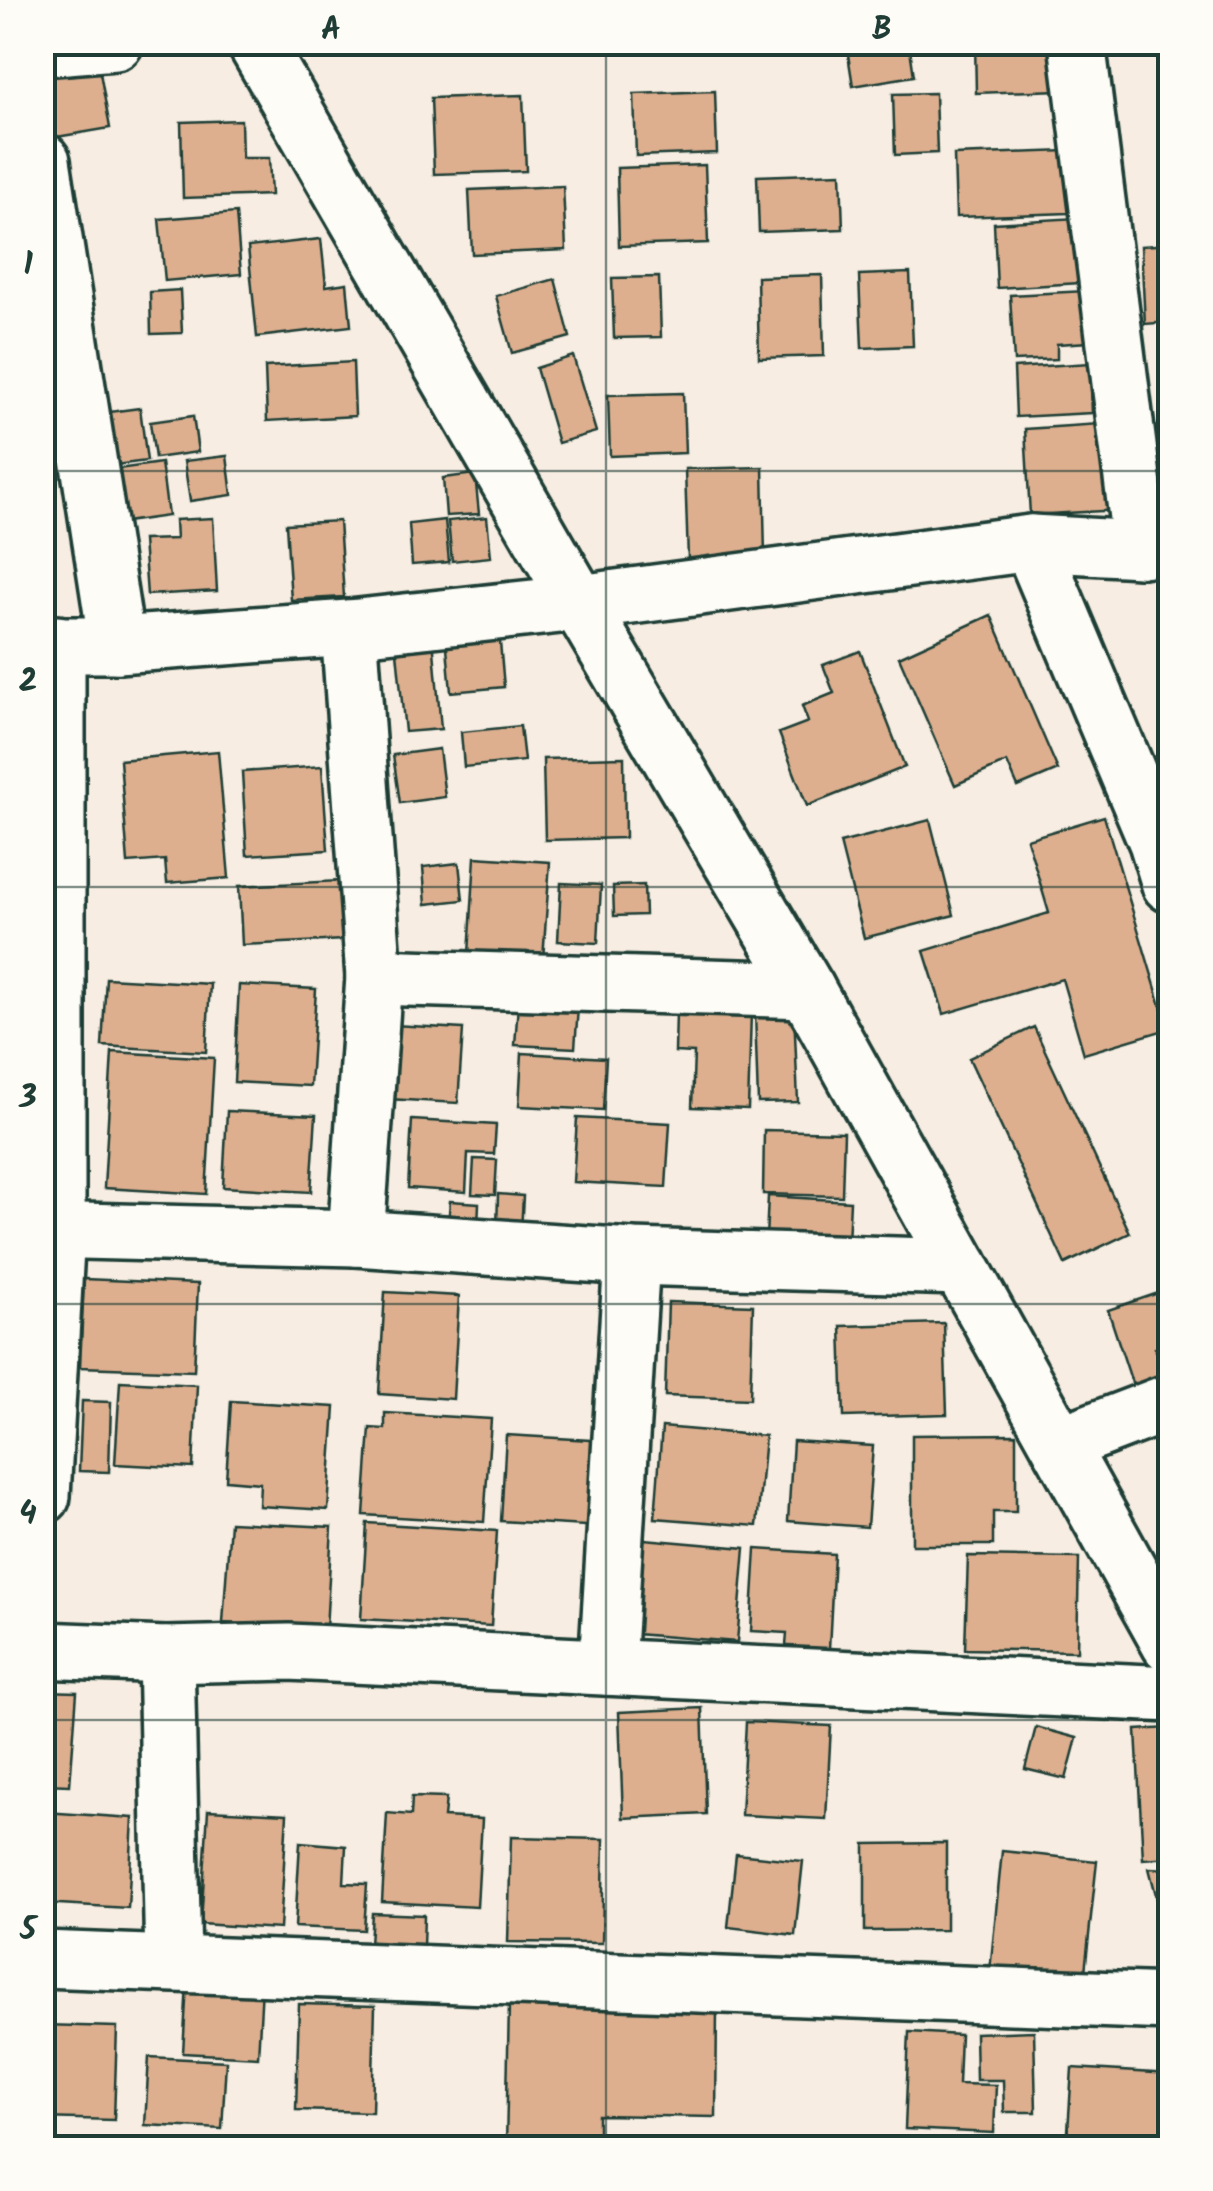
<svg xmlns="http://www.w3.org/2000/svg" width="1213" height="2191" viewBox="0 0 1213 2191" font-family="Kalam,sans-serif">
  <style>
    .building { fill: #deaf8f; stroke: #1f3d34; stroke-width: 2.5 }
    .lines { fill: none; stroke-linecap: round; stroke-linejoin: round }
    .street-casing { stroke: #1f3d34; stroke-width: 62 }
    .street { stroke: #fdfcf7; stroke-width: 55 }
    .grid { fill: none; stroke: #1f3d34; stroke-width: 2.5; stroke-opacity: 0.55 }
    .neatline { fill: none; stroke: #1f3d34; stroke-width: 4 }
    .grid-label { font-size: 32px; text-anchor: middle; font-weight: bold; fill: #1f3d34 }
  </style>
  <rect width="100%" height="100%" fill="#f7ede2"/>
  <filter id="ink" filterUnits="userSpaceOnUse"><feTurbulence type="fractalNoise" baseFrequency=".01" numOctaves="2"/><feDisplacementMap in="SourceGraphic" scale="20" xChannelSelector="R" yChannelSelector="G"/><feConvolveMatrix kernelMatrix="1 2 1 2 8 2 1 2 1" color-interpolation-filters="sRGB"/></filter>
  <g filter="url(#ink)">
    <g class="building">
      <polygon points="846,42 909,42 914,76 853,86"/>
      <polygon points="975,42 1058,42 1060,90 976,93"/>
      <polygon points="1155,42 1170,42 1170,125 1168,125"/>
      <polygon points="97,56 110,128 45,139 42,66"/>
      <polygon points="715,91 717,153 636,156 634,94"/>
      <polygon points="935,93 937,153 895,155 893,94"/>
      <polygon points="523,95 526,171 434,174 431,98"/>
      <polygon points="241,120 242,158 269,158 271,195 183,198 181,122"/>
      <polygon points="1067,151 1069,213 956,217 954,155"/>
      <polygon points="705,165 708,243 619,246 617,168"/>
      <polygon points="841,173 843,229 759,232 757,176"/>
      <polygon points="563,186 566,250 472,254 469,190"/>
      <polygon points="236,213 241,274 165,281 159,219"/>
      <polygon points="1077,218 1080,283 997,288 994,223"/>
      <polygon points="321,239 326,286 347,283 351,326 257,337 248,247"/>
      <polygon points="1170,244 1170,322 1145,324 1141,246"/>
      <polygon points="910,273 913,346 862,348 859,275"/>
      <polygon points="822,275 824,356 759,358 757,277"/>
      <polygon points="659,277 661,337 614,338 612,278"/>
      <polygon points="555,279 570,337 512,353 496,296"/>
      <polygon points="180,290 182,333 151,334 150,292"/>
      <polygon points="1086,291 1089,342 1057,344 1057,359 1014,361 1010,295"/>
      <polygon points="573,356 596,432 558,443 536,368"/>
      <polygon points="353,362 355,416 267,421 265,367"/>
      <polygon points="1090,363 1092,413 1016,417 1014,368"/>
      <polygon points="683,393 685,453 610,456 608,395"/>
      <polygon points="140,408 147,461 115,465 109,412"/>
      <polygon points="193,416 198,452 155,458 150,422"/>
      <polygon points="1115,423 1120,510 1030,515 1025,429"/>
      <polygon points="227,456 232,495 190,501 184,461"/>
      <polygon points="161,463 168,516 125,522 118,469"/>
      <polygon points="763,467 765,557 688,560 685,469"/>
      <polygon points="475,474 479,514 446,516 443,478"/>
      <polygon points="487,517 491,557 452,561 448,521"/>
      <polygon points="213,518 217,591 147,595 143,540 176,539 175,520"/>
      <polygon points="445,520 449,562 412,565 409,524"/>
      <polygon points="339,521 344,597 291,600 286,524"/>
      <polygon points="991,615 1058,770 1018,787 1007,762 955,785 899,657"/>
      <polygon points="499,631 504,687 451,692 446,636"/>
      <polygon points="433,639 441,729 405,732 396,642"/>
      <polygon points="860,651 905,767 807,806 779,733 808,722 802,706 834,693 823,665"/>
      <polygon points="520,726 524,761 464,767 461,732"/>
      <polygon points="439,749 445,797 400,803 393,755"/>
      <polygon points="218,751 229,878 167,883 165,860 128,863 120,760"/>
      <polygon points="624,757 625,838 545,840 543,759"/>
      <polygon points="322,766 328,850 247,855 242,772"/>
      <polygon points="1104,816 1168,1029 1084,1054 1062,979 944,1014 924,951 1049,913 1027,839"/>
      <polygon points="930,820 954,915 864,938 840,843"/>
      <polygon points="475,857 550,862 543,959 469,954"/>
      <polygon points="459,863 463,900 426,904 423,867"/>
      <polygon points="340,881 343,940 242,945 239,886"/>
      <polygon points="561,883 601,885 598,943 558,941"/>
      <polygon points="644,885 645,915 614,916 613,886"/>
      <polygon points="106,978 210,984 206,1052 102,1046"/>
      <polygon points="239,985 316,989 310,1086 234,1082"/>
      <polygon points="518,1004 578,1007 575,1048 515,1045"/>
      <polygon points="676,1011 751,1013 748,1109 692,1107 694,1053 675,1052"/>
      <polygon points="794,1011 798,1102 758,1103 755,1012"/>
      <polygon points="393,1025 463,1029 458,1103 388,1099"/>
      <polygon points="1034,1027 1130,1233 1065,1264 969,1058"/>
      <polygon points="112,1052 214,1058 206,1194 104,1188"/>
      <polygon points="522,1053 606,1058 603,1110 519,1106"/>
      <polygon points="227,1111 316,1115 311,1192 223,1187"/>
      <polygon points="577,1118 670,1123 666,1187 573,1182"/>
      <polygon points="412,1120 496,1125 494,1154 468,1153 466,1192 408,1188"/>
      <polygon points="764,1130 844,1132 842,1196 763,1194"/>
      <polygon points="474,1159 497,1160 495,1195 472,1194"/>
      <polygon points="498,1194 523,1196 521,1231 497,1230"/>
      <polygon points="768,1196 850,1201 848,1244 766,1239"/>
      <polygon points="450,1201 479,1203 478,1226 448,1225"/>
      <polygon points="84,1279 198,1284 194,1371 80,1367"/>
      <polygon points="1170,1289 1170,1343 1155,1348 1164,1375 1133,1386 1108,1310"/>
      <polygon points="385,1292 459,1296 453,1399 379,1394"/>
      <polygon points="668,1302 753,1305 750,1399 665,1396"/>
      <polygon points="944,1323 947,1414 844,1417 841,1326"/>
      <polygon points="120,1381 197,1385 193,1468 115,1464"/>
      <polygon points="82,1401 111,1402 109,1472 79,1471"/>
      <polygon points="231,1401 335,1407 328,1510 259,1506 260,1483 226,1480"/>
      <polygon points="385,1413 491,1419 484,1522 364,1515 370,1428 385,1429"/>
      <polygon points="662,1427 765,1436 757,1526 655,1518"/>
      <polygon points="1016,1434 1016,1512 993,1512 993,1545 912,1545 912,1435"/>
      <polygon points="506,1435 607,1441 602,1527 501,1521"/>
      <polygon points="793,1441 873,1446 867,1527 788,1521"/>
      <polygon points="230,1522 332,1527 326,1629 223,1623"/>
      <polygon points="367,1523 497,1531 491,1626 361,1619"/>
      <polygon points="644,1539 745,1548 737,1642 635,1634"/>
      <polygon points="756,1549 834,1554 829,1649 786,1646 787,1633 751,1631"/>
      <polygon points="968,1556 1079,1558 1077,1651 965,1649"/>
      <polygon points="42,1691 77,1692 70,1785 42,1784"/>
      <polygon points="702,1708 706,1814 623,1818 619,1712"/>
      <polygon points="746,1722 831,1726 826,1819 741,1815"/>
      <polygon points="1036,1727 1077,1738 1066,1779 1025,1769"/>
      <polygon points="1170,1728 1170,1857 1143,1859 1136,1730"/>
      <polygon points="412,1797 446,1798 444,1817 482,1819 477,1907 382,1902 387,1813 411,1815"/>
      <polygon points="208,1810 287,1814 280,1929 201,1924"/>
      <polygon points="44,1812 133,1818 128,1908 42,1903"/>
      <polygon points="511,1837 604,1839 602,1943 508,1942"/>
      <polygon points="300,1842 346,1846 344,1883 367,1884 364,1930 295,1927"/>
      <polygon points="946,1843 946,1930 865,1931 865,1844"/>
      <polygon points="1002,1851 1097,1861 1084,1981 990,1971"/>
      <polygon points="736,1854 803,1861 795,1935 728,1927"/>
      <polygon points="1149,1868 1170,1869 1170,1949"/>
      <polygon points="372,1913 424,1915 423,1947 370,1944"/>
      <polygon points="187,1983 262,1987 258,2057 183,2053"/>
      <polygon points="299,2004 375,2006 372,2112 296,2110"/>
      <polygon points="509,2004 717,2007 716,2117 598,2115 598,2148 506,2147"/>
      <polygon points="42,2025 117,2027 114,2120 42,2118"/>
      <polygon points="1034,2031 1036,2112 1004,2112 1003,2080 976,2080 975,2033"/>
      <polygon points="909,2032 960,2035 958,2084 996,2085 994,2133 905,2129"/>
      <polygon points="149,2057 226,2061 222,2129 145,2125"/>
      <polygon points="1072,2068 1170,2074 1170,2148 1067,2148"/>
    </g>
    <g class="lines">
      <defs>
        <g id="street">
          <polyline points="255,42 579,603 807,990 1170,1644"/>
          <polyline points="1077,42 1141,549"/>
          <polyline points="42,48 115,42"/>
          <polyline points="42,161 117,645"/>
          <polyline points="1031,543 1157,842 1170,884"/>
          <polyline points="349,628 374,977 356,1238"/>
          <polyline points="42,645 117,645 349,628 579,603 1031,543 1141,549 1170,545"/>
          <polyline points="374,977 807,990"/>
          <polyline points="42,1230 356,1238 632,1257 961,1267"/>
          <polyline points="1060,1444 1170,1402"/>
          <polyline points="42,1496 57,1230 57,644"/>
          <polyline points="42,1650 166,1655 289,1652 1170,1694"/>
          <polyline points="166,1655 173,1963"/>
          <polyline points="607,1667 632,1257"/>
          <polyline points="42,1959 1170,2002"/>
        </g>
      </defs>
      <use href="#street" class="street-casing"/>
      <use href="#street" class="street"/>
    </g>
  </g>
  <path class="grid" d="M 606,42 L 606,2148M 42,471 L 1170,471M 42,887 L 1170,887M 42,1304 L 1170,1304M 42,1720 L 1170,1720"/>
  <rect width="1213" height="2191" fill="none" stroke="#fdfcf7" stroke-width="110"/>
  <rect x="55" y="55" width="1103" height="2081" class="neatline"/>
  <g class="grid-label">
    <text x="331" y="39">A</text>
    <text x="882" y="39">B</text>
    <text x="28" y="274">1</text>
    <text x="28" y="691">2</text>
    <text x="28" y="1107">3</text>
    <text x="28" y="1523">4</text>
    <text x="28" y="1939">5</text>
  </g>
</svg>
